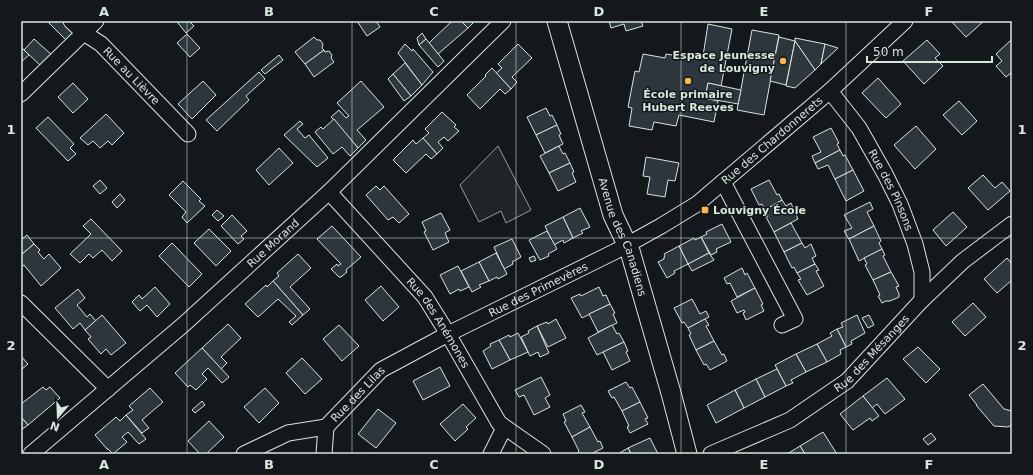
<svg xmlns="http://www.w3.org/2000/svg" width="1033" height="475" viewBox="0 0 1033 475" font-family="'DejaVu Sans',sans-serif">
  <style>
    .green { fill: #202428; stroke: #939e99 }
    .building { fill: #2c363c; stroke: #d8e6dc }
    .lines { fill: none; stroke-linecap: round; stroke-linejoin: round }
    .minor-casing { stroke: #d8e6dc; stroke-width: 17 }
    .tertiary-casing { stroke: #d8e6dc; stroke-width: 21 }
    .minor { stroke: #14181c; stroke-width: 15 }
    .tertiary { stroke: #14181c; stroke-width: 19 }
    .grid { fill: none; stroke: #d8e6dc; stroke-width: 1; stroke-opacity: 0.55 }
    .poi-dot { fill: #ffb74d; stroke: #14181c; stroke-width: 1.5 }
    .labels { text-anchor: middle; stroke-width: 3; stroke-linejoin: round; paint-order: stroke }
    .poi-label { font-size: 11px; font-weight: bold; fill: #d8e6dc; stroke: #14181c; text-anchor: end }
    .street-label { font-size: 11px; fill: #d8e6dc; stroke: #14181c }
    .neatline { fill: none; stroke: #d8e6dc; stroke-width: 1.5 }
    .grid-label { font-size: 13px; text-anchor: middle; font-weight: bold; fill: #d8e6dc }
  </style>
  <rect width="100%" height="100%" fill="#14181c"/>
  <polygon class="green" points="498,146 531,210 506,223 501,211 479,222 460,185"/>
  <g class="building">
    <polygon points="50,21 55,22 64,21 74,32 68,42 49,23"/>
    <polygon points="178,21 189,21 194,26 186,33 178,23"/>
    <polygon points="357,21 376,21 380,27 367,36"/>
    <polygon points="452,21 461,21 468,28 438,54 429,43"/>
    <polygon points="461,21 475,21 468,28"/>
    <polygon points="609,21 641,21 643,26 626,31 624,24 611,28"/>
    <polygon points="951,21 984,21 966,37"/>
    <polygon points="708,24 732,29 721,86 708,83 705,98 718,101 714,122 679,115 676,126 654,122 652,130 629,126 632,108 628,107 635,71 639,72 643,54 665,58 666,54 684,57 685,53 703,56"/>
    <polygon points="752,30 779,35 764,115 737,110"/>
    <polygon points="422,33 426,39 419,45 417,38"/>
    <polygon points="187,34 200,48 190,57 177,43"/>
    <polygon points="314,37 317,40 320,40 323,44 322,48 324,50 305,64 295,52"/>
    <polygon points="779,37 795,41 786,85 770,81"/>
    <polygon points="795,38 825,44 821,64 815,70 795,41"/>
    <polygon points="34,39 53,56 42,67 24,50"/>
    <polygon points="426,39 444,61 438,67 419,45"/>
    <polygon points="927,40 940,54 935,58 943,66 924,84 903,61"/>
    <polygon points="1011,40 1012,41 1012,72 1006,77 996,66 1002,61 996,54"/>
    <polygon points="795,41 815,70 795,88 786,86"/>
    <polygon points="405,44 412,51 413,49 433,72 422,85 398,53"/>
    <polygon points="518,44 532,58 512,77 517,82 511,89 496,73 502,68 498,64"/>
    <polygon points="825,44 838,48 821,64"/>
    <polygon points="21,47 29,55 21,62"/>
    <polygon points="324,50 325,52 329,51 332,55 331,58 334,62 314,77 305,64"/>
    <polygon points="279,55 283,60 265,74 261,70"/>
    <polygon points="405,63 422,85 411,96 393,74"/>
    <polygon points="492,68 511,89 505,94 500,89 480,109 467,95 486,76 485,75"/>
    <polygon points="259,72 265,79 246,96 249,100 217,131 206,120"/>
    <polygon points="393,74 411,96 404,101 388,79"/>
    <polygon points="878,78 901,104 886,118 862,93"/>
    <polygon points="203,81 216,95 192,119 178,104"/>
    <polygon points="361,81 384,107 357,130 366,140 358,148 331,117 339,110 346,118 349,116 337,103"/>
    <polygon points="73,83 88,99 73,113 58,97"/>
    <polygon points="708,83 741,90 738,104 705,98"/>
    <polygon points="959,101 977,121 962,135 943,115"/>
    <polygon points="546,108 550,116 552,115 557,125 536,135 527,117"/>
    <polygon points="442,112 456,125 454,127 459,131 448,141 444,137 438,142 443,148 437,154 423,138 429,133 425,129"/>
    <polygon points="106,114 124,133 112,145 108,141 100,148 93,141 88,145 80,138"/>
    <polygon points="48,117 74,144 70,148 76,154 68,161 36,128"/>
    <polygon points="334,119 358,148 350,156 342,147 333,154 315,132 321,127 323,129"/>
    <polygon points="300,121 303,124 297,129 305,138 309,135 328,158 317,167 284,135"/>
    <polygon points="557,125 561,134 559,135 563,144 545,153 536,135"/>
    <polygon points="916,126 936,149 915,169 894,145"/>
    <polygon points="831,128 839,143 837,144 840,150 815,163 812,156 821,152 813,137"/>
    <polygon points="423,138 437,154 431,159 426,154 406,173 393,160 413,140 416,144"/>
    <polygon points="559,146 563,154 565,153 570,163 549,173 540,156"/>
    <polygon points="279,148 293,163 269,185 256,170"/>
    <polygon points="840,150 843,156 845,155 853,170 835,179 828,165 818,169 815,163"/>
    <polygon points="646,157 679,163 675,181 668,180 665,197 647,194 650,177 643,176"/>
    <polygon points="570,163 574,172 572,173 576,182 558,191 549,173"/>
    <polygon points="853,170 864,191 846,201 835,179"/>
    <polygon points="983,175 995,188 1002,182 1010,191 988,210 968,188"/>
    <polygon points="100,180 107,188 100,194 93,186"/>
    <polygon points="769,180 777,195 779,194 782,200 765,210 762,204 759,205 751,189"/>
    <polygon points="183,181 201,199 199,201 205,206 187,223 182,217 186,212 169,195"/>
    <polygon points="376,186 380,190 384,186 409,214 399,223 393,217 388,220 366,195"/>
    <polygon points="120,194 125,200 117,208 112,202"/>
    <polygon points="782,200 786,206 791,203 798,219 774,232 766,217 768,216 765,210"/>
    <polygon points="870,202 873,209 867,212 874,226 849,239 844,231 852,228 844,215"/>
    <polygon points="580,208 590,227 581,231 583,233 573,238 563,217"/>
    <polygon points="217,210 224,216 218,221 212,215"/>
    <polygon points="953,212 967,227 946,246 933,230"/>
    <polygon points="441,213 450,230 445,233 449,242 433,250 424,232 426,231 422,222"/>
    <polygon points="232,215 247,231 241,236 244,239 238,244 221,226"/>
    <polygon points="563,217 573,238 564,243 563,240 554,245 545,226"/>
    <polygon points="91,219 122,251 112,261 102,250 93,258 89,254 80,263 70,254 91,234 83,226"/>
    <polygon points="791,223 802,243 784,252 774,232"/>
    <polygon points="722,224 731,242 716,249 717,252 711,255 701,237 707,234 706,232"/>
    <polygon points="332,226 361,257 346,270 347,272 341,277 339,277 331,269 337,264 338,266 341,264 317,239"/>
    <polygon points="874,226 881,241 879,243 882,249 859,261 849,239"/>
    <polygon points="209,229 231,251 216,266 194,243"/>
    <polygon points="547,231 557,249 548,254 549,256 540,260 529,240"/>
    <polygon points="27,235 34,244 21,255 21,240"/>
    <polygon points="701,237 709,253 688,264 679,246 694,238 695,240"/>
    <polygon points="512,239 521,257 512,262 513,264 504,269 494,247"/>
    <polygon points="172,243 202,274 189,287 159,256"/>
    <polygon points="802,243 805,248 811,244 816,256 812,258 815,264 797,273 794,267 792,268 784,252"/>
    <polygon points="34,244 40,250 38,252 44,259 49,254 61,268 41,286 24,265 21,267 21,255"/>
    <polygon points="679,246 688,264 674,271 675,273 667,278 658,262 664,259 664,257 665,256 664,254"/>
    <polygon points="882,249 885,255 883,256 891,272 873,280 865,265 867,264 864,258"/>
    <polygon points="496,253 507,274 498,279 497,277 489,281 479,262"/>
    <polygon points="709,253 714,260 692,271 688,264"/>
    <polygon points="298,254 311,268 290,287 310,309 303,315 273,281 279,276 277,273"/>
    <polygon points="534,256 536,260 531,262 529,258"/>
    <polygon points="1007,258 1012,264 1012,280 997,293 984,279"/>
    <polygon points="479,262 489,281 479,285 481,287 472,292 461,271"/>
    <polygon points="815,264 819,270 816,271 824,286 807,295 798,280 801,279 797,273"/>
    <polygon points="458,266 469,287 460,291 459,289 450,294 440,275"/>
    <polygon points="742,268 745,275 747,273 755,288 737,297 730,283 727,284 724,278"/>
    <polygon points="891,272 899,286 896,287 899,294 899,297 890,301 886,301 882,303 878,296 880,295 873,280"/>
    <polygon points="273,281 303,315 292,325 289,322 296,316 278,299 258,317 245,304 266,285 267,287"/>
    <polygon points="381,286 399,307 383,321 365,300"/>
    <polygon points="155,287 170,304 157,317 147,305 140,311 132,302 139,295 142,299"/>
    <polygon points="599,287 603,296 606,295 610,304 582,318 571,298 580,294 581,296"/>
    <polygon points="755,288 763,304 761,305 764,311 746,320 743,313 745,312 744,310 737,313 731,301"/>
    <polygon points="78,289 85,298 77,305 87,317 90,314 96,321 85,330 80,323 73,329 55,308"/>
    <polygon points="692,299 700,314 706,311 709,317 688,328 684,322 682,323 674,308"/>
    <polygon points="973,303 986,317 965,336 952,322"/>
    <polygon points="610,304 615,313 613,314 617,323 598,332 589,314"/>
    <polygon points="102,315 126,343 111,355 106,349 101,354 88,339 91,337 85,330"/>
    <polygon points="857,315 865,333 851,341 852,344 846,347 837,329 843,327 841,323"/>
    <polygon points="869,315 874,325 868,328 862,318"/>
    <polygon points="556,319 566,338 548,347 537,326 547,322 548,324"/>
    <polygon points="705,319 709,325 706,326 714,341 696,350 689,335 691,334 688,328"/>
    <polygon points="228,324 241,338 221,357 227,363 221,369 202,348"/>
    <polygon points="339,325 359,346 342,361 323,339"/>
    <polygon points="612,325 617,334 619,333 624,342 597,355 588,338"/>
    <polygon points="537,326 549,353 540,357 538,352 530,356 521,337 529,333 528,331"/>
    <polygon points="837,329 846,347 840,350 841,354 827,362 817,344 832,336 830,333"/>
    <polygon points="518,333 528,352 510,360 499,340 509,335 510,337"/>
    <polygon points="499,340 510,360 492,369 483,351 491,346 490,344"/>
    <polygon points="714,341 722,355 724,354 727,361 710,370 706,364 704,365 696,350"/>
    <polygon points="624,342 628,351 626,352 630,361 612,370 603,352"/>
    <polygon points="817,344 827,362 806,372 796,354"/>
    <polygon points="918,347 940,369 926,383 903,359"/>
    <polygon points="202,348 229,377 222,383 208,368 202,374 207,379 196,390 190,385 188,387 175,373"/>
    <polygon points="796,354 806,372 791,380 793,383 786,386 775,365"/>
    <polygon points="21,356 28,364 21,370"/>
    <polygon points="302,358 322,379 305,394 286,373"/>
    <polygon points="440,367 450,386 423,400 413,381"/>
    <polygon points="777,369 786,386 765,397 756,379"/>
    <polygon points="541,377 550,395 545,398 550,407 534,415 524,395 519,397 515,390"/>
    <polygon points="887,378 905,399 885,414 877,404 872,408 863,396"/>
    <polygon points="756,379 765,397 744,408 735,390"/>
    <polygon points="626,382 630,388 632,387 640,402 622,411 614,397 612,398 608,391"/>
    <polygon points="983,384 1004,409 1012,411 1012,425 1008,427 994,426 976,405 977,405 969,395"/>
    <polygon points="43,387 46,390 50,387 60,398 28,425 21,417 21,404"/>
    <polygon points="150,388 163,402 142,420 149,428 142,433 126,415 133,410 129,406"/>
    <polygon points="265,388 279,403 259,423 244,407"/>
    <polygon points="735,390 744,408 716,423 707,405"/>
    <polygon points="863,396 879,416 872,421 870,418 853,430 840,414"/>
    <polygon points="202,401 205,405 195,413 192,410"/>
    <polygon points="640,402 648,418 645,419 648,424 630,433 627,427 629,426 622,411"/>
    <polygon points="463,404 476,418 466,427 468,429 455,441 440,424"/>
    <polygon points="581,405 585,412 582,413 590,427 572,437 564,422 566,421 563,414"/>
    <polygon points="378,409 396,423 376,448 358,434"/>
    <polygon points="126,415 146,439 139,444 128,432 122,437 127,442 113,454 108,449 107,449 95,435 116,417 120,421"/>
    <polygon points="21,417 28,425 21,430"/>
    <polygon points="209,421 224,437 206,454 200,454 188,441"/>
    <polygon points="590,427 598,442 600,441 603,448 591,454 577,454 577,453 579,451 572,437"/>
    <polygon points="823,432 837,454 805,454 800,446"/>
    <polygon points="931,433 936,439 928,445 923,439"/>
    <polygon points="650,438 658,454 631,454 628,448"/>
    <polygon points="800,446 805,454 787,454"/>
    <polygon points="628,448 631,454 618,454"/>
  </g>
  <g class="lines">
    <defs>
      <g id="minor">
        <path id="s1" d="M 71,21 L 84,33 L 101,44 L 188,134"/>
        <path id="s2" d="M 830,91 L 859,128 L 885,174 L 900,204 L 915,244 L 922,272 L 922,300"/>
        <polyline points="21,94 96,21"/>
        <polyline points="723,182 795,319 782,325"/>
        <path id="s3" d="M 329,192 L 425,297 L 448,334 L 499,423 L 543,454"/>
        <polyline points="21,303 108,389"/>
        <path id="s4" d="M 31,454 L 183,325 L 329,192 L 503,21"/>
        <path id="s5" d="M 244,454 L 288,433 L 326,427 L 381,370 L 448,334 L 616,251 L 661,226 L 697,204 L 830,91 L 905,21"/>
        <polyline points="324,454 326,427"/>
        <polyline points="491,454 504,428"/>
        <path id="s6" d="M 711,454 L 790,420 L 847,381 L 922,300 L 963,261 L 1012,224"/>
      </g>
      <g id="tertiary">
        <path id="s7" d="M 557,21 L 613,215 L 630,251 L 671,393 L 687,454"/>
      </g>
    </defs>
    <use href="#minor" class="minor-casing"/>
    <use href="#tertiary" class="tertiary-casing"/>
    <use href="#minor" class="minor"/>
    <use href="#tertiary" class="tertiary"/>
  </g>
  <path class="grid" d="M 187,21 L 187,454M 352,21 L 352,454M 516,21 L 516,454M 681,21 L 681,454M 846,21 L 846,454M 21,238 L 1012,238"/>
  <g class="poi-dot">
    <circle cx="783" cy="61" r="4"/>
    <circle cx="688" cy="81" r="4"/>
    <rect x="701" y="206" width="8" height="8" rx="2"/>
  </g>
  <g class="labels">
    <g class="poi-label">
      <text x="775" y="59">Espace Jeunesse<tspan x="775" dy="13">de Louvigny</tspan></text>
      <text x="688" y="98" text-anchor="middle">École primaire<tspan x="688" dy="13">Hubert Reeves</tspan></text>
      <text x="713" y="214" text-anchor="start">Louvigny École</text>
    </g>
    <g class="street-label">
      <text dy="4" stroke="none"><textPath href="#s1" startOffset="82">Rue au Lièvre</textPath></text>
      <text dy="4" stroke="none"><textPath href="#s5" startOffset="622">Rue des Chardonnerets</textPath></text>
      <text dy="4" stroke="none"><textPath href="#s2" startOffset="117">Rue des Pinsons</textPath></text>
      <text dy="4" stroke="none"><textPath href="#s7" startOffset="226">Avenue des Canadiens</textPath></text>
      <text dy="4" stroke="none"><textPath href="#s4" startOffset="321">Rue Morand</textPath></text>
      <text dy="4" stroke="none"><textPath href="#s5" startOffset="343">Rue des Primevères</textPath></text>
      <text dy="4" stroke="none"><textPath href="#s3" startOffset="171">Rue des Anémones</textPath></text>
      <text dy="4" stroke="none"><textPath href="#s6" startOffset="192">Rue des Mésanges</textPath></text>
      <text dy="4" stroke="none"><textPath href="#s5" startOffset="133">Rue des Lilas</textPath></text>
    </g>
  </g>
  <rect width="1033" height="475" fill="none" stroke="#14181c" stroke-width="44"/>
  <g transform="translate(58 417) rotate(199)" stroke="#14181c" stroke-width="3" paint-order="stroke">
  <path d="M0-3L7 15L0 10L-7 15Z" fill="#d8e6dc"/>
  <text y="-6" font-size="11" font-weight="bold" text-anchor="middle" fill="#d8e6dc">N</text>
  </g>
  <path d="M867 56v6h125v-6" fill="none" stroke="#d8e6dc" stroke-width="2"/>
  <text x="873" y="56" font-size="12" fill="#d8e6dc" stroke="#14181c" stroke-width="3" paint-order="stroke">50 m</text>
  <rect x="22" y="22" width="989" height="431" class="neatline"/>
  <g class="grid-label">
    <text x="104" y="16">A</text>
    <text x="269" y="16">B</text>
    <text x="434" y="16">C</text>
    <text x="599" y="16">D</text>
    <text x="764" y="16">E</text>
    <text x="929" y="16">F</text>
    <text x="11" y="134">1</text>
    <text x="1022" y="134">1</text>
    <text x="11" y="350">2</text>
    <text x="1022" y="350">2</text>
    <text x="104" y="469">A</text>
    <text x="269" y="469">B</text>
    <text x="434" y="469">C</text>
    <text x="599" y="469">D</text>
    <text x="764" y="469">E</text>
    <text x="929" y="469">F</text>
  </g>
</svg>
